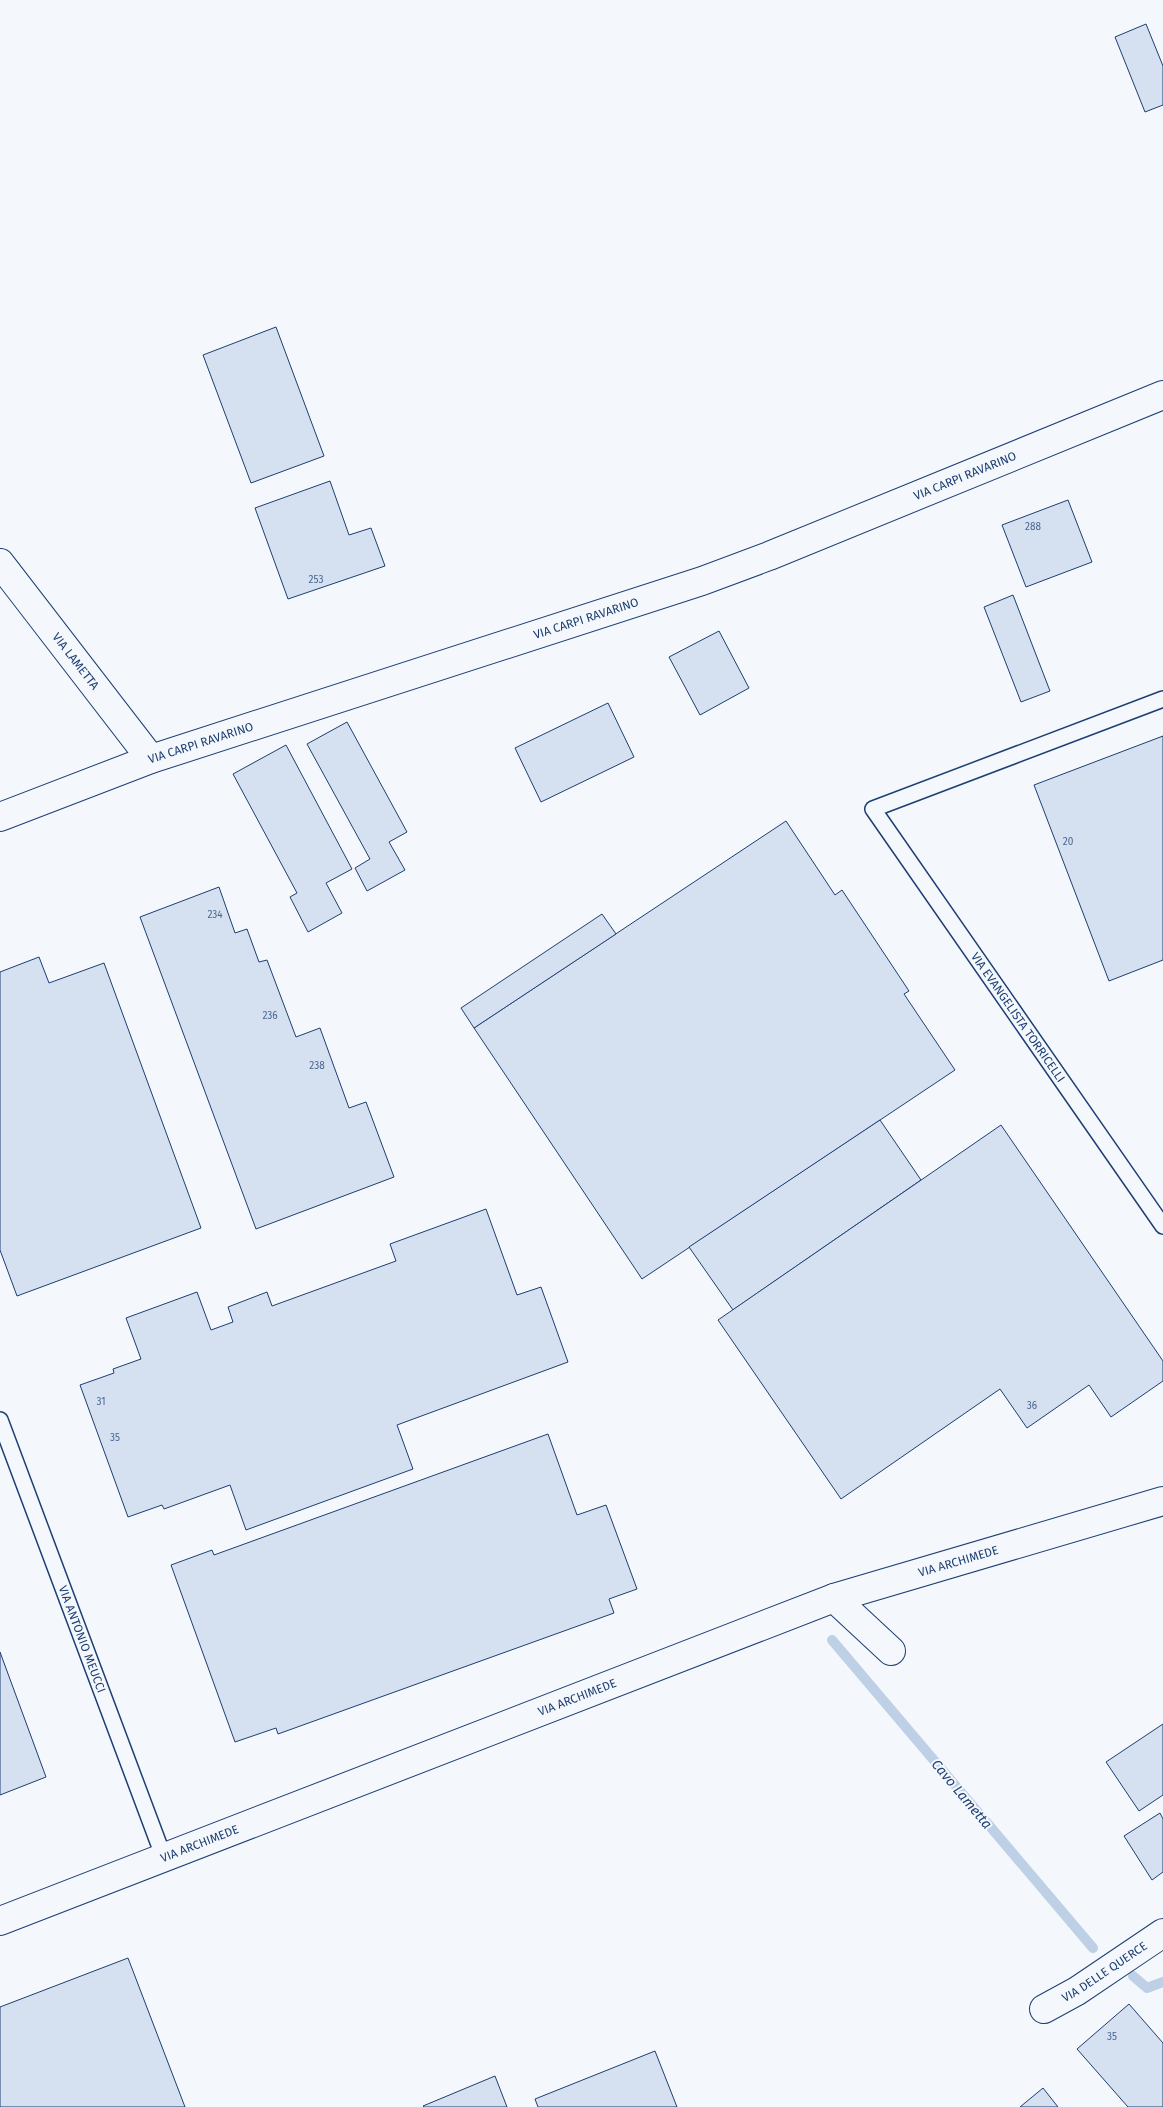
<svg xmlns="http://www.w3.org/2000/svg" width="1163" height="2107" viewBox="0 0 1163 2107" font-family="'Fira Sans',sans-serif">
  <style>
    .lines { fill: none; stroke-linecap: round; stroke-linejoin: round }
    .stream { stroke: #bed0e5; stroke-width: 10 }
    .building { fill: #d5e0f0; stroke: #1d3f73 }
    .lane-casing { stroke: #1d3f73; stroke-width: 18 }
    .street-casing { stroke: #1d3f73; stroke-width: 30 }
    .secondary-casing { stroke: #1d3f73; stroke-width: 30 }
    .lane { stroke: #f4f7fb; stroke-width: 15 }
    .street { stroke: #f4f7fb; stroke-width: 28 }
    .secondary { stroke: #f4f7fb; stroke-width: 28 }
    .labels { text-anchor: middle; stroke-width: 4; stroke-linejoin: round; paint-order: stroke }
    .number-label { font-size: 10px; fill: #4b6792 }
    .street-label { font-size: 12px; fill: #1d3f73; stroke: #f4f7fb }
    .water-label { font-size: 14px; font-style: italic; fill: #1d3f73; stroke: #f4f7fb }
  </style>
  <rect width="100%" height="100%" fill="#f4f7fb"/>
  <g class="lines">
    <g class="stream">
      <polyline points="832,1640 1093,1948"/>
      <polyline points="1133,1976 1147,1988 1163,1982"/>
    </g>
  </g>
  <g class="building">
    <polygon points="1146,24 1163,66 1163,105 1145,112 1115,37"/>
    <polygon points="276,327 324,456 251,483 203,355"/>
    <polygon points="330,481 349,535 371,528 385,566 288,599 255,508"/>
    <polygon points="1068,500 1092,562 1026,587 1002,525"/>
    <polygon points="1013,595 1050,691 1021,702 984,607"/>
    <polygon points="719,631 749,688 700,715 669,657"/>
    <polygon points="608,703 634,757 541,802 515,748"/>
    <polygon points="347,722 407,832 389,842 405,870 367,891 355,868 370,859 307,744"/>
    <polygon points="1163,736 1163,960 1109,981 1034,785"/>
    <polygon points="286,745 352,869 326,883 342,913 308,932 290,897 297,893 233,774"/>
    <polygon points="786,821 835,895 842,890 909,991 904,994 955,1070 642,1279 474,1028"/>
    <polygon points="219,887 235,933 247,929 259,962 267,960 296,1037 320,1028 349,1108 366,1102 394,1177 256,1229 140,917"/>
    <polygon points="602,914 616,934 474,1028 461,1008"/>
    <polygon points="39,957 49,983 104,963 201,1228 17,1296 0,1250 0,972"/>
    <polygon points="880,1120 921,1180 733,1310 689,1247"/>
    <polygon points="1001,1125 1163,1361 1163,1381 1111,1417 1089,1385 1027,1428 1000,1389 841,1499 718,1320"/>
    <polygon points="486,1209 517,1295 541,1287 568,1362 397,1425 413,1469 246,1530 230,1485 164,1509 162,1505 128,1517 80,1385 114,1373 113,1369 141,1359 126,1318 197,1292 211,1330 233,1322 228,1307 267,1292 272,1306 396,1261 390,1244"/>
    <polygon points="548,1434 577,1515 606,1505 637,1589 609,1599 614,1613 278,1734 276,1728 235,1742 171,1565 212,1550 214,1555"/>
    <polygon points="0,1652 46,1777 0,1795"/>
    <polygon points="1163,1724 1163,1795 1139,1811 1106,1762"/>
    <polygon points="1160,1813 1163,1819 1163,1872 1152,1880 1124,1836"/>
    <polygon points="128,1958 185,2107 0,2107 0,2007"/>
    <polygon points="1129,2004 1163,2043 1163,2107 1128,2107 1077,2049"/>
    <polygon points="655,2051 677,2107 538,2107 535,2099"/>
    <polygon points="495,2076 507,2107 424,2107 423,2106"/>
    <polygon points="1043,2088 1058,2107 1020,2107"/>
  </g>
  <g class="lines">
    <defs>
      <g id="lane">
        <path id="s1" d="M 1163,699 L 873,809 L 1163,1226"/>
        <path id="s2" d="M 0,1420 L 164,1858"/>
      </g>
      <g id="street">
        <polyline points="834,1598 891,1651"/>
        <path id="s3" d="M 0,1921 L 834,1598 L 1163,1501"/>
        <path id="s4" d="M 1044,2009 L 1077,1991 L 1163,1933"/>
      </g>
      <g id="secondary">
        <path id="s5" d="M 0,563 L 151,759"/>
        <path id="s6" d="M 0,817 L 151,759 L 702,581 L 769,556 L 1163,395"/>
      </g>
    </defs>
    <use href="#lane" class="lane-casing"/>
    <use href="#street" class="street-casing"/>
    <use href="#secondary" class="secondary-casing"/>
    <use href="#lane" class="lane"/>
    <use href="#street" class="street"/>
    <use href="#secondary" class="secondary"/>
  </g>
  <g class="labels">
    <g class="number-label">
      <text x="1033" y="530">288</text>
      <text x="316" y="583">253</text>
      <text x="1068" y="845">20</text>
      <text x="215" y="918">234</text>
      <text x="270" y="1019">236</text>
      <text x="317" y="1069">238</text>
      <text x="101" y="1405">31</text>
      <text x="1032" y="1409">36</text>
      <text x="115" y="1441">35</text>
      <text x="1112" y="2040">35</text>
    </g>
    <g class="street-label">
      <text dy="4" stroke="none"><textPath href="#s6" startOffset="1024">VIA CARPI RAVARINO</textPath></text>
      <text dy="4" stroke="none"><textPath href="#s6" startOffset="619">VIA CARPI RAVARINO</textPath></text>
      <text dy="4" stroke="none"><textPath href="#s5" startOffset="124">VIA LAMETTA</textPath></text>
      <text dy="4" stroke="none"><textPath href="#s6" startOffset="214">VIA CARPI RAVARINO</textPath></text>
      <text dy="4" stroke="none"><textPath href="#s1" startOffset="564">VIA EVANGELISTA TORRICELLI</textPath></text>
      <text dy="4" stroke="none"><textPath href="#s3" startOffset="1024">VIA ARCHIMEDE</textPath></text>
      <text dy="4" stroke="none"><textPath href="#s2" startOffset="234">VIA ANTONIO MEUCCI</textPath></text>
      <text dy="4" stroke="none"><textPath href="#s3" startOffset="619">VIA ARCHIMEDE</textPath></text>
      <text dy="4" stroke="none"><textPath href="#s3" startOffset="214">VIA ARCHIMEDE</textPath></text>
      <text dy="4" stroke="none"><textPath href="#s4" startOffset="71">VIA DELLE QUERCE</textPath></text>
    </g>
    <g class="water-label">
      <text transform="translate(962 1794) rotate(50)" y="5">Cavo Lametta</text>
    </g>
  </g>
</svg>
